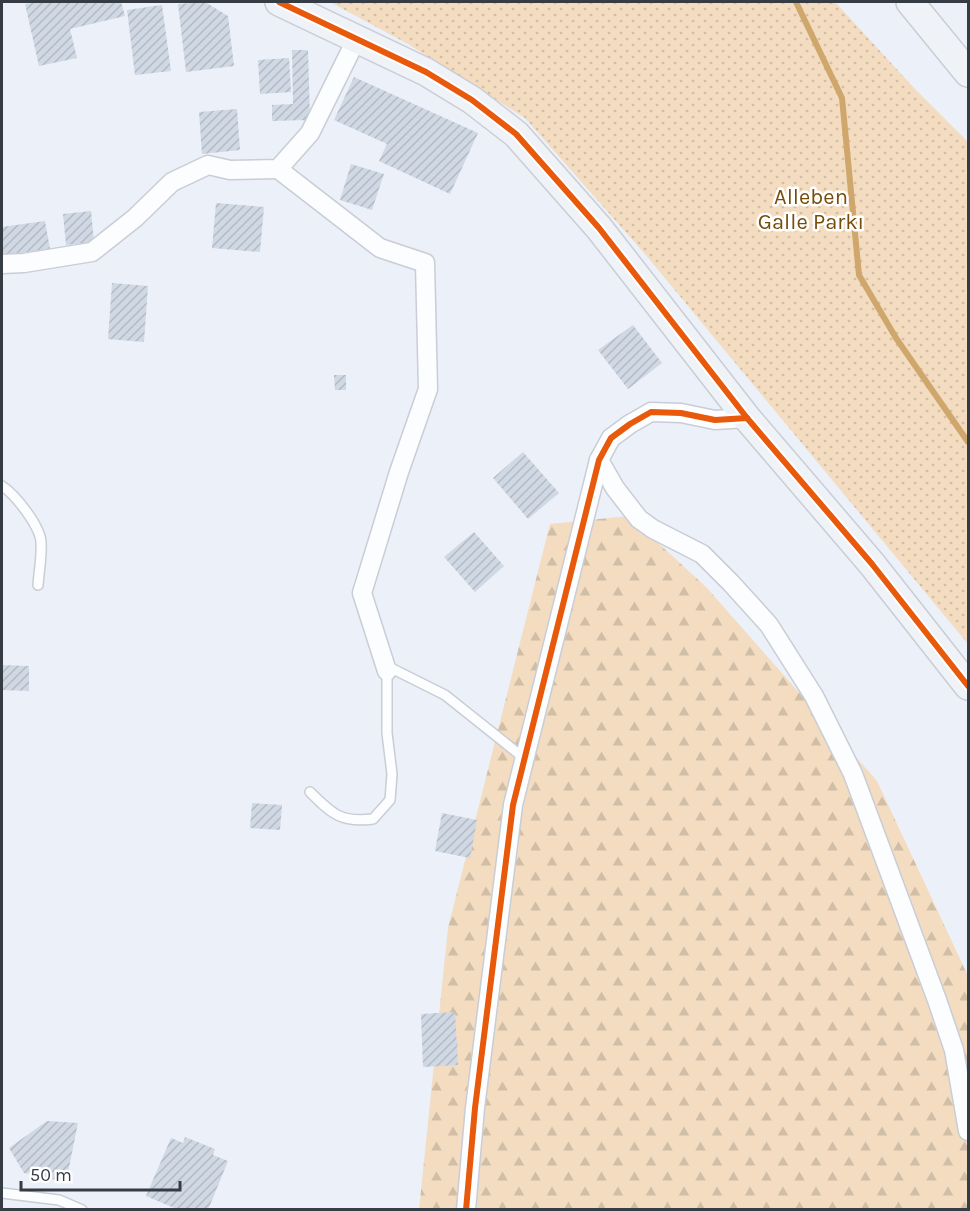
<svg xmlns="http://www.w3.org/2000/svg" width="970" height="1211" viewBox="0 0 970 1211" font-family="Karla,sans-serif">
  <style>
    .forest { fill: url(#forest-firs) }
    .park { fill: url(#park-dots) }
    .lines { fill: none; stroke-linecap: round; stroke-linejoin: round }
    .stream { stroke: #cfa66b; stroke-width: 6 }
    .building { fill: url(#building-hatch) }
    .lane-casing { stroke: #c9cdd5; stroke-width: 12 }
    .street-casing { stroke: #c9cdd5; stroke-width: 21 }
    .secondary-casing { stroke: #c9cdd5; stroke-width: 30 }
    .lane { stroke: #fcfdfe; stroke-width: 9 }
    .street { stroke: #fcfdfe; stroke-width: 18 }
    .secondary { stroke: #eff2f6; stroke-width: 27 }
    .cycleway-casing { stroke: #fff; stroke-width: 10 }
    .cycleway { stroke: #e8590c; stroke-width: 6 }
    .labels { text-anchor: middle; stroke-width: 5; stroke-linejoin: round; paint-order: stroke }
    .park-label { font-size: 22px; fill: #764e0a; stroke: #fff }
  </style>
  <defs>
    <pattern id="forest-firs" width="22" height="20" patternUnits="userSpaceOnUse" patternTransform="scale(1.5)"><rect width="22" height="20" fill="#f3dcc0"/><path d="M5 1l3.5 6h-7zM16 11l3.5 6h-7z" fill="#d1bea6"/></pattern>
    <pattern id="park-dots" width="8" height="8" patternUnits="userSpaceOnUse" patternTransform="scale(1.5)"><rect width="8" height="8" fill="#f3dcc0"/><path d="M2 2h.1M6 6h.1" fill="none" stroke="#d1bea6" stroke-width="1.8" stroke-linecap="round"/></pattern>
    <pattern id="building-hatch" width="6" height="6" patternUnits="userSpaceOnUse" patternTransform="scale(1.5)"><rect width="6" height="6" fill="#d0d8e4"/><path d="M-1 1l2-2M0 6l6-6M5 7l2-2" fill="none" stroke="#b3bac5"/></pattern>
  </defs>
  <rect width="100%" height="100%" fill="#ecf0f8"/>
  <polygon class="forest" points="629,516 707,588 877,781 968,976 968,1209 419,1210 448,928 550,524"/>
  <polygon class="park" points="330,2 835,2 914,88 968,142 968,644 645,254 525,118 408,44"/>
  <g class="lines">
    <polyline class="stream" points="796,2 842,98 859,275 896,338 968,442"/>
  </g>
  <g class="building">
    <polygon points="37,2 121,2 125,16 70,29 77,58 39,66 25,4"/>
    <polygon points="205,2 228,16 234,66 186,72 178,4"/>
    <polygon points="162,5 171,71 135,75 127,10"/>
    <polygon points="292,50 308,50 310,120 272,121 272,105 293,104"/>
    <polygon points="289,58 291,92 260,94 258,60"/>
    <polygon points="354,77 478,133 450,194 379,161 387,144 334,120"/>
    <polygon points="237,109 240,150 202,154 199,112"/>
    <polygon points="351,164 384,174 372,210 340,200"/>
    <polygon points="216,203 264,207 260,252 212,248"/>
    <polygon points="91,211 94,242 66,245 63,214"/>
    <polygon points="45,221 50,249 3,255 2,227"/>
    <polygon points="112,283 148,286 144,342 108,339"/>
    <polygon points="633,325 662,363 628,389 598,350"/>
    <polygon points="334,375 346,375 346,390 335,390"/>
    <polygon points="523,452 559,493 528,519 493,478"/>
    <polygon points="474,532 504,566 475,592 444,557"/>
    <polygon points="2,665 29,666 29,691 2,690"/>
    <polygon points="252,803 282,805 280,830 250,828"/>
    <polygon points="442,813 477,820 470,858 435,851"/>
    <polygon points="455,1012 458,1065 423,1067 421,1014"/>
    <polygon points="47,1121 78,1123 66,1182 24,1173 9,1148"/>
    <polygon points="185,1137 215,1149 213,1155 228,1161 208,1210 179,1210 146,1196 171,1138 183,1143"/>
  </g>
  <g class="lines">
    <defs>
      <g id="lane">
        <path d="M 2,486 C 15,494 40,526 41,542 C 42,556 39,571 38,585"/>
        <polyline points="385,665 445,695 524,758"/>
        <path d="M 310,792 C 332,814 341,823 373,819 L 390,800 L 392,774 L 387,733 L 387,671"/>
        <polyline points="2,1193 59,1200 82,1210"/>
      </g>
      <g id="street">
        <polyline points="278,169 380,248 425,263 428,389 399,472 362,593 387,671"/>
        <polyline points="2,264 24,263 92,252 135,218 172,182 208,165 230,170 278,169 310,133 357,38"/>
        <polyline points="599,460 615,488 639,519 653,529 702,554 731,583 769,625 814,696 853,774 937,1000 954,1050 968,1131"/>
        <polyline points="466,1210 475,1108 513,805 599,460 611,438 630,424 651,412 681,413 715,420 747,418"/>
      </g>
      <g id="secondary">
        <polyline points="279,2 426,72 472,100 516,134 599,228 747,418 872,564 968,686"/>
        <polyline points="910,2 968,73"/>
      </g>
    </defs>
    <use href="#lane" class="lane-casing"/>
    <use href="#street" class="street-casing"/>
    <use href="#secondary" class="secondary-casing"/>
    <use href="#lane" class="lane"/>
    <use href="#street" class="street"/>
    <use href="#secondary" class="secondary"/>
    <defs>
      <g id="cycleway">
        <polyline points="279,2 426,72 472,100 516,134 599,228 747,418 872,564 968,686"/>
        <polyline points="466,1210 475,1108 513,805 599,460 611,438 630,424 651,412 681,413 715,420 747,418"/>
      </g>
    </defs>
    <use href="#cycleway" class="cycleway-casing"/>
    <use href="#cycleway" class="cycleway"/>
  </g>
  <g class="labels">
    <g class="park-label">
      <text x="811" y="204">Alleben<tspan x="811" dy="25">Galle Parkı</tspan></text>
    </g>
  </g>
  <rect width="970" height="1211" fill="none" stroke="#363c44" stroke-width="6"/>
  <path d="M21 1181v9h159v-9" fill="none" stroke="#363c44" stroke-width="3"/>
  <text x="30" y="1181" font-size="18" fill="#363c44" stroke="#ffffff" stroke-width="4.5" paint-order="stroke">50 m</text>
</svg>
